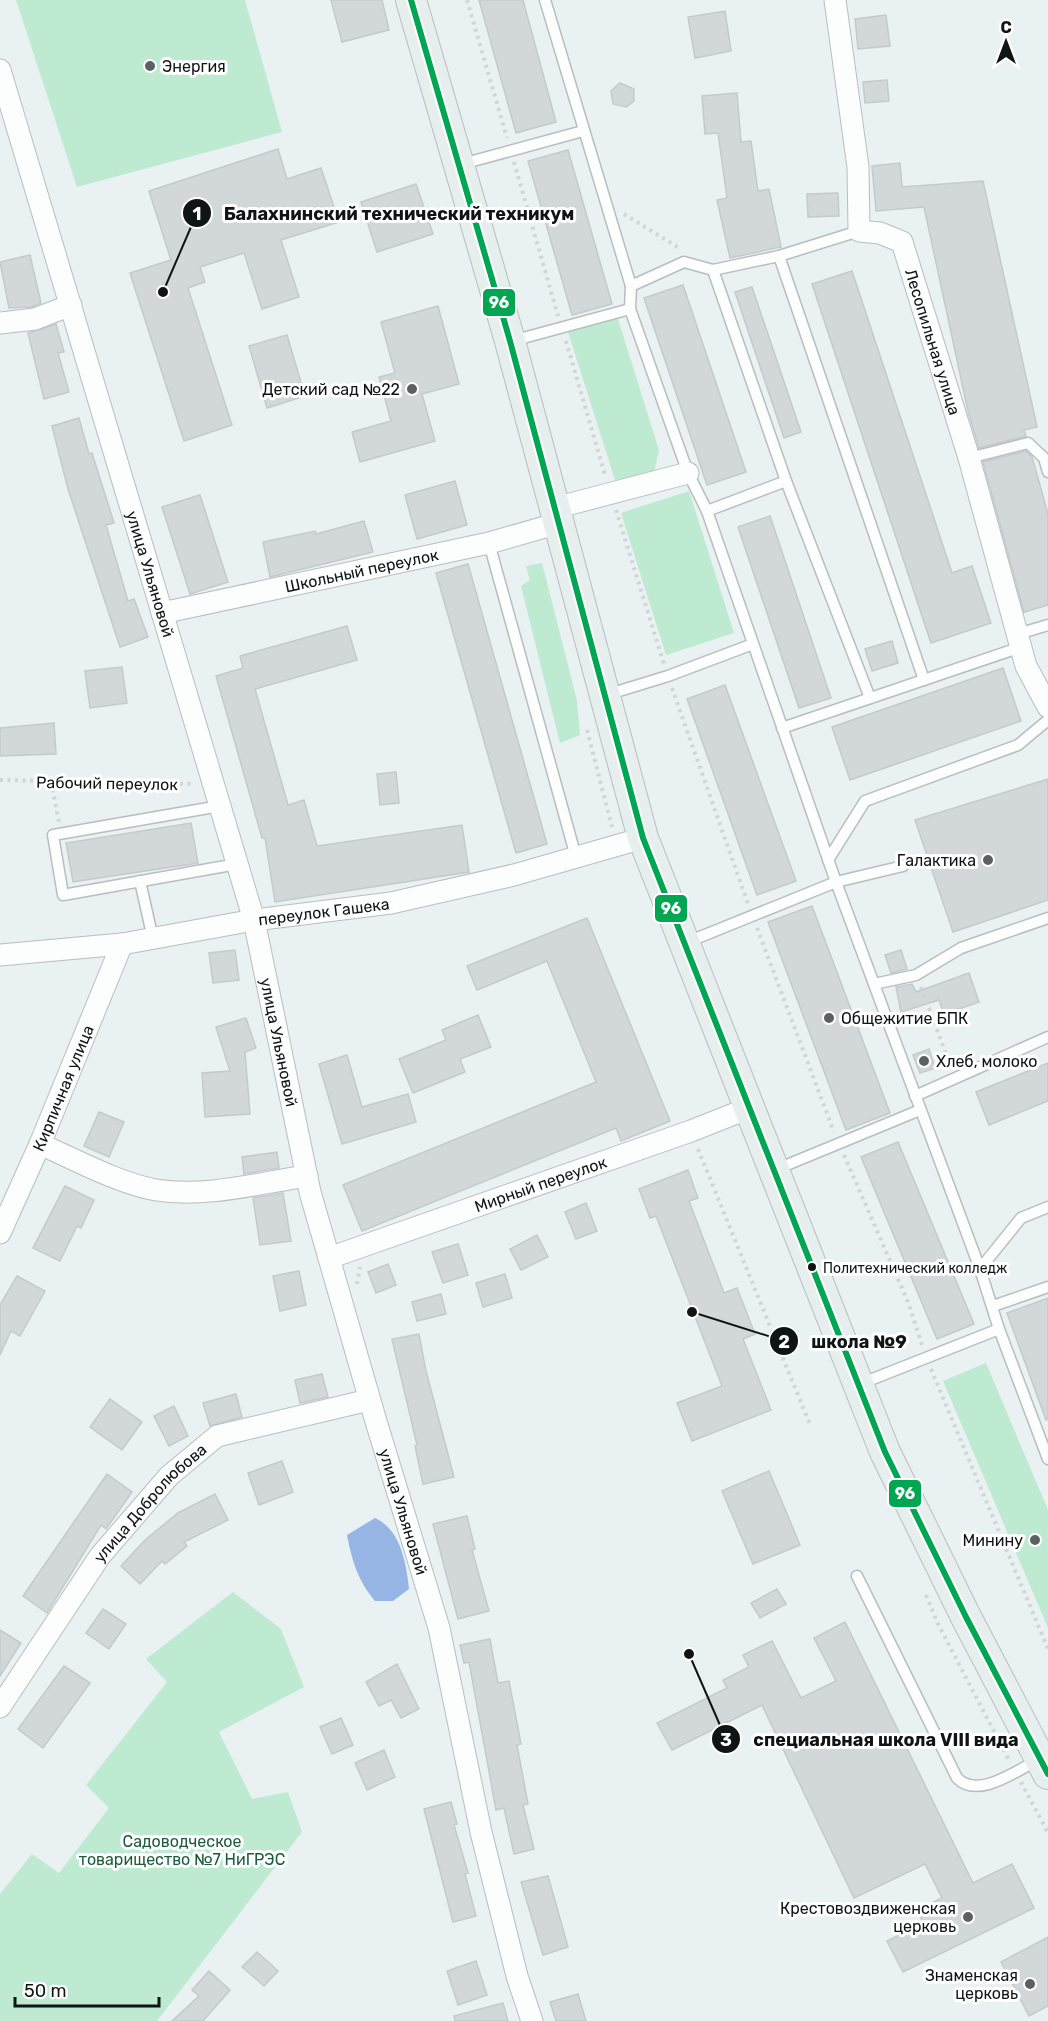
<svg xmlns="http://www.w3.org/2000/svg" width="1048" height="2021" viewBox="0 0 1048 2021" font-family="Rubik,sans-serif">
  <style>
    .green { fill: #beead2 }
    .water { fill: #96b5e5 }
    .building { fill: #d2d8da; stroke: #c4cacc; stroke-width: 1.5 }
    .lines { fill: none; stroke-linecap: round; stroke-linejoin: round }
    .service-casing { stroke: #b8bebf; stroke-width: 13 }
    .minor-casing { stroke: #b8bebf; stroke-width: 23 }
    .secondary-casing { stroke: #b8bebf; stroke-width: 32 }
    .path { stroke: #d2d5d5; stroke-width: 4; stroke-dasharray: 3 4.5; stroke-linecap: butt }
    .service { stroke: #fcfdfd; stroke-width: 10 }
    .minor { stroke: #fcfdfd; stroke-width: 21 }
    .secondary { stroke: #e7eeee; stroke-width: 30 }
    .bus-1-casing { stroke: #fff; stroke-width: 10 }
    .bus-1 { stroke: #00a651; stroke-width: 6 }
    .poi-dot { fill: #5b6162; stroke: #fff; stroke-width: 2 }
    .bus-dot { fill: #0f1415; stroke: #fff; stroke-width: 2 }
    .labels { text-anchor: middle; stroke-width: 6; stroke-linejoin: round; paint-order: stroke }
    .bus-label { font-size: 14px; fill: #0f1415; stroke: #fff; text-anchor: start }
    .poi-label { font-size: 16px; fill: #0f1415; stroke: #fff; text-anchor: end }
    .street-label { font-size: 16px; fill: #0f1415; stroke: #fff }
    .park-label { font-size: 16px; fill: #1b5c3b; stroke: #fff }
    .leader { fill: none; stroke: #0f1415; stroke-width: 2 }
    .callout-dot { fill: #0f1415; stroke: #fff; stroke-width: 2 }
    .mark-label { font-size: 18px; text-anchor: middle; font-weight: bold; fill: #fff }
    .callout-label { font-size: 18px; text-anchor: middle; font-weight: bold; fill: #0f1415; stroke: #fff; stroke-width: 6; stroke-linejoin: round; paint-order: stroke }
    .line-badge { stroke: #fff; stroke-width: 2 }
    .badge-label { font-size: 16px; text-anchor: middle; font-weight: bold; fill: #fff }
  </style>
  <rect width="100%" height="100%" fill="#e9f1f2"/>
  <g class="green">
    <polygon points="16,0 245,0 282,132 77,187"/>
    <polygon points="617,316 659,450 654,473 616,483 568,332"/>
    <polygon points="689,491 734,633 666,655 621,513"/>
    <polygon points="542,563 577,701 580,735 560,743 521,586 530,580 526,566"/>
    <polygon points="986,1363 1048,1510 1048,1628 943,1381"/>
    <polygon points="233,1592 281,1629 304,1687 219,1732 252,1799 288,1792 302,1832 157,2021 0,2021 0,1894 32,1854 59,1873 109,1808 86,1785 167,1682 146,1659"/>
  </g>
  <path class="water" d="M 375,1518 C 401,1530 406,1563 409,1589 L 393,1601 L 375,1601 C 358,1581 352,1561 347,1535 Z"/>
  <g class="building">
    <polygon points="331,0 382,0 389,30 342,42"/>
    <polygon points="479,0 523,0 556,122 516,133"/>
    <polygon points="725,11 731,51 695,58 688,17"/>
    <polygon points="886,15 890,46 858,49 855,19"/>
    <polygon points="887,80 889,101 865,103 863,82"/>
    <polygon points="620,83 634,89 634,101 626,107 613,104 611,91"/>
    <polygon points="737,93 741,142 751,141 758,191 769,189 781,247 730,258 717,200 727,198 718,133 705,134 702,96"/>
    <polygon points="278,149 287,179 321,168 339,222 281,240 299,297 262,309 244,253 200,267 205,282 188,288 232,425 184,441 130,273 171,260 149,191"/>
    <polygon points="568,150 612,304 572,315 528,161"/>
    <polygon points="900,163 902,187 983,181 1037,427 1024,430 1026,436 979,448 968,411 924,207 876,211 872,166"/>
    <polygon points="416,184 433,234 377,252 361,202"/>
    <polygon points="838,193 839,216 808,217 807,194"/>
    <polygon points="30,255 41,303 32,307 9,308 0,262"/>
    <polygon points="852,271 952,573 972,566 991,623 931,643 812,284"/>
    <polygon points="683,285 746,472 707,485 644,298"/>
    <polygon points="752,287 801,432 784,438 735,292"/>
    <polygon points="438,306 459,384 422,394 435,441 360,462 352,432 391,421 379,377 395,373 381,322"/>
    <polygon points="56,324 64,352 58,353 69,392 44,399 28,333"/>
    <polygon points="287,335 305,396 267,408 249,346"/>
    <polygon points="79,418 89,454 92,453 114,523 106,525 128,601 134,599 148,637 120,647 68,489 52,426"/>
    <polygon points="1026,451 1032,457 1048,514 1048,605 1024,612 983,462"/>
    <polygon points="455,481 467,525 417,539 405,495"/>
    <polygon points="200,495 228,582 190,594 162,507"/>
    <polygon points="770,516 831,698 799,708 738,527"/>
    <polygon points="364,521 373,552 270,577 263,542 315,531 316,534"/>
    <polygon points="468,564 547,844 516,853 436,573"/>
    <polygon points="347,626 357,660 255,689 288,805 304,800 317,846 462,825 469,872 275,902 265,838 262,838 216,676 243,668 240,656"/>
    <polygon points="892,641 898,663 872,671 865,649"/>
    <polygon points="122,667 127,703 90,708 85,671"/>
    <polygon points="1003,668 1021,721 850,780 832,727"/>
    <polygon points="725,685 796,881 757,895 687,699"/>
    <polygon points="54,723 56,754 0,756 0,728"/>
    <polygon points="396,772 399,803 380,805 377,774"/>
    <polygon points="1048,779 1048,900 953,932 915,820"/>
    <polygon points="191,823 198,863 73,882 66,843"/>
    <polygon points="812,906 890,1113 846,1130 768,922"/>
    <polygon points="587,918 670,1121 621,1141 616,1128 362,1231 343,1185 596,1082 547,961 477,990 467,966"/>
    <polygon points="235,950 239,980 213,983 209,953"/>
    <polygon points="901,950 907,969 891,973 885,955"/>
    <polygon points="969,973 979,1002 944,1014 939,1000 901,1012 896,987 912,984 916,992"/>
    <polygon points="478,1015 491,1047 460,1059 465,1072 413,1093 399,1059 446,1040 442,1030"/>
    <polygon points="246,1018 256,1048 245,1052 250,1114 205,1117 202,1073 230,1071 216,1027"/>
    <polygon points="929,1049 935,1068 920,1073 913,1055"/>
    <polygon points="347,1055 362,1107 408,1094 416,1122 342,1144 319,1064"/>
    <polygon points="1048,1063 1048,1101 989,1125 976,1092"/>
    <polygon points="99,1112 124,1122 109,1157 84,1146"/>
    <polygon points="898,1142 974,1324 937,1339 861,1157"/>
    <polygon points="277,1152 279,1168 244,1174 242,1157"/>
    <polygon points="688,1170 698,1198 689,1201 724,1293 737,1288 755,1334 743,1339 771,1410 692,1441 677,1403 722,1386 656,1216 650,1218 639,1189"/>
    <polygon points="65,1186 94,1200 81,1228 77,1226 60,1261 33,1248"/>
    <polygon points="283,1193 291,1241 260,1245 253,1198"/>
    <polygon points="586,1203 597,1231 576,1239 565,1212"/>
    <polygon points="537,1235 548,1257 521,1270 510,1249"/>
    <polygon points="458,1244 468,1275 443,1283 432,1252"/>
    <polygon points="388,1264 396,1285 376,1293 368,1272"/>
    <polygon points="299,1271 306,1305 280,1311 273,1276"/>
    <polygon points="505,1274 512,1298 483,1307 476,1283"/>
    <polygon points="17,1276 45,1291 20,1336 11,1331 0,1355 0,1305"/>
    <polygon points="441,1294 446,1314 417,1321 412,1302"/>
    <polygon points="1048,1298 1048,1419 1046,1420 1007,1313"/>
    <polygon points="419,1334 426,1371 454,1477 423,1484 415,1446 417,1445 392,1339"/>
    <polygon points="322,1374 328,1397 300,1403 295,1380"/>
    <polygon points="236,1394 242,1417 210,1426 203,1403"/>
    <polygon points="110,1399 142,1422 122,1450 90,1427"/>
    <polygon points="174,1406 188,1436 169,1446 154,1416"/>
    <polygon points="282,1461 293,1492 259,1505 248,1473"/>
    <polygon points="769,1471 800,1545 753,1564 722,1491"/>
    <polygon points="107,1474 132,1492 106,1529 101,1525 47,1613 23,1596"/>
    <polygon points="215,1494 228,1520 184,1542 187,1546 165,1564 162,1561 140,1584 121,1566 145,1540 178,1513"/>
    <polygon points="467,1516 475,1549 472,1550 489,1611 458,1619 433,1524"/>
    <polygon points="777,1589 786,1604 760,1618 751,1603"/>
    <polygon points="103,1609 126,1624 109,1649 86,1633"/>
    <polygon points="845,1622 973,1883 1012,1864 1034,1908 903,1972 887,1941 923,1923 917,1910 942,1898 925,1864 854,1898 762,1705 672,1750 657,1723 727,1688 723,1680 749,1667 743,1655 772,1641 801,1698 836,1681 814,1638"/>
    <polygon points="0,1630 21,1643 0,1676"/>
    <polygon points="490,1639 498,1683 509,1681 521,1744 517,1745 528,1804 523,1805 534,1849 514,1854 504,1808 496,1810 469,1662 464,1663 460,1645"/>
    <polygon points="397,1664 419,1709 401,1718 391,1700 379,1706 366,1682"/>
    <polygon points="64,1666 90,1683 43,1748 18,1729"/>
    <polygon points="341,1718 353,1745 332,1754 320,1727"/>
    <polygon points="384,1750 395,1777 367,1790 355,1763"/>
    <polygon points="451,1802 457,1824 454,1825 468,1873 465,1874 476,1916 453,1922 424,1809"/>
    <polygon points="548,1876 568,1947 543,1955 521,1882"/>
    <polygon points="1048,1937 1048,2006 1029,2016 1001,1962"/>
    <polygon points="257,1952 278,1971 264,1986 242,1967"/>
    <polygon points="476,1961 487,1995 458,2005 447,1971"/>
    <polygon points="209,1971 230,1990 203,2021 172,2021 199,1996 192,1990"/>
    <polygon points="578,1994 586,2021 556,2021 550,2002"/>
    <polygon points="503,2003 508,2021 455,2021 454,2016"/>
  </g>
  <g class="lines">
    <defs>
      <g id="service">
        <polyline points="545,0 631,286"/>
        <polyline points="462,164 583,131"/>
        <polyline points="779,256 924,680"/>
        <polyline points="713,270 786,481 870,698"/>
        <polyline points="630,309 631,286 684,262 713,270 779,256 859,231"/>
        <polyline points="512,341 630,309 688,473 707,511 836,882 903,866"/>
        <polyline points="969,458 1028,443 1044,458 1048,472"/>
        <polyline points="707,511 786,481"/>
        <polyline points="489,543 576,857"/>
        <polyline points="1018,634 1048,625"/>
        <polyline points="606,695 668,676 753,644"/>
        <polyline points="782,728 1021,647"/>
        <polyline points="220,806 53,835 63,895 237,864"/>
        <polyline points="828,860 865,801 1018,745 1048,720"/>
        <polyline points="140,881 153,939"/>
        <polyline points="685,943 836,882 980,1269 999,1329 1048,1459"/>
        <polyline points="874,984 916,975 961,948 1048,918"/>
        <polyline points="915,1096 1048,1037"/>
        <polyline points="777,1169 920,1110"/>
        <polyline points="980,1269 1021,1218 1048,1207"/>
        <polyline points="993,1306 1048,1287"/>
        <polyline points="860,1384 999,1329"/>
        <path d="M 857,1576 L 957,1778 C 978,1800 1017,1770 1040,1759"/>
      </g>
      <g id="minor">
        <path id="s1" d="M 835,0 L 858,167 L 859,231 L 880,233 L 902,242 L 969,458 L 1026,666 L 1048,707"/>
        <path id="s2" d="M 0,70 L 254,920 L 310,1192 L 375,1418 L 439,1628 L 481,1832 L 517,1976 L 532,2021"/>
        <polyline points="0,323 35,319 71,305"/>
        <polyline points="555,508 688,473"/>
        <path id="s3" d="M 162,613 L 489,543 L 559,523"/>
        <path id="s4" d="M 0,955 L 122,944 L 254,920 L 391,903 L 514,875 L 643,838"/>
        <path d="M 40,1144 C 76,1160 118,1183 156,1190 C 205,1198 259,1183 307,1176"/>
        <path id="s5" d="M 0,1233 L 40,1144 L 122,944"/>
        <path id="s6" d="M 329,1258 L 691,1131 L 749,1108"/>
        <path id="s7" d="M 0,1707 L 100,1556 L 169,1476 L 217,1436 L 369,1400"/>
      </g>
      <polyline id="secondary" points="411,0 510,341 643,838 885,1452 966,1617 1048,1774"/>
    </defs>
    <use href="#service" class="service-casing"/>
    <use href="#minor" class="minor-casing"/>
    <use href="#secondary" class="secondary-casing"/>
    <g class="path">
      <polyline points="467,0 507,138"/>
      <polyline points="514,162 558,316"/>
      <polyline points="624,214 679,248"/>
      <polyline points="566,341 605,475"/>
      <polyline points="616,510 664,664"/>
      <polyline points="672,688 748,904"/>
      <polyline points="587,730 612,827"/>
      <polyline points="0,780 194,784"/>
      <polyline points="51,782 59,822"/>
      <polyline points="757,928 834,1132"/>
      <polyline points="921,987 951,1067"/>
      <polyline points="698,1149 811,1427"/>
      <polyline points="844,1155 908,1302 922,1345"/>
      <polyline points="357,1284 360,1267"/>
      <polyline points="931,1369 1048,1649"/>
      <polyline points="926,1595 938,1624 1009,1760"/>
      <polyline points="1021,1782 1048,1833"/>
    </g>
    <use href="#service" class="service"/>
    <use href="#minor" class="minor"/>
    <use href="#secondary" class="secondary"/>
    <defs>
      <polyline id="bus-1" points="411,0 510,341 643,838 885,1452 966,1617 1048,1774"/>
    </defs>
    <use href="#bus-1" class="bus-1-casing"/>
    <use href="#bus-1" class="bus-1"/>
  </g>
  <g class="poi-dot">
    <circle cx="150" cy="66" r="6"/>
    <circle cx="412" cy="389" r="6"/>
    <circle cx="988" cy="860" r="6"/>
    <circle cx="829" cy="1018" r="6"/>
    <circle cx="924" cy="1061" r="6"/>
    <circle cx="1035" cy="1540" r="6"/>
    <circle cx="968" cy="1917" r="6"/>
    <circle cx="1030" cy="1984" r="6"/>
  </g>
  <circle class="bus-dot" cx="812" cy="1267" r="5"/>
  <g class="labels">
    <g class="bus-label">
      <text x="823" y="1273">Политехнический колледж</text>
    </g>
    <g class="poi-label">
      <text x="162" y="72" text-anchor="start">Энергия</text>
      <text x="400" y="395">Детский сад №22</text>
      <text x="976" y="866">Галактика</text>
      <text x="841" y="1024" text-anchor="start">Общежитие БПК</text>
      <text x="936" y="1067" text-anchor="start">Хлеб, молоко</text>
      <text x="1023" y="1546">Минину</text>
      <text x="956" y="1914">Крестовоздвиженская<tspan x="956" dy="18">церковь</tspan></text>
      <text x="1018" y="1981">Знаменская<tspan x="1018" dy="18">церковь</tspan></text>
    </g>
    <g class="street-label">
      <text dy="6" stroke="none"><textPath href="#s1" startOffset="382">Лесопильная улица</textPath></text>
      <text dy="6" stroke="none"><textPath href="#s3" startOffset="204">Школьный переулок</textPath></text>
      <text dy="6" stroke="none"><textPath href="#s2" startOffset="526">улица Ульяновой</textPath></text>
      <text transform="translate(107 783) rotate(1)" y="6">Рабочий переулок</text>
      <text dy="6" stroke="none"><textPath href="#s4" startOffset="327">переулок Гашека</textPath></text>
      <text dy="6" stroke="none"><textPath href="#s2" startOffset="1012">улица Ульяновой</textPath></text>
      <text dy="6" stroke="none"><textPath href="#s5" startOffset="158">Кирпичная улица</textPath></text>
      <text dy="6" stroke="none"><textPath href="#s6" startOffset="224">Мирный переулок</textPath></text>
      <text dy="6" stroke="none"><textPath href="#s7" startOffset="254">улица Добролюбова</textPath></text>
      <text dy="6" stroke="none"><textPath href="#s2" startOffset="1498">улица Ульяновой</textPath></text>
    </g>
    <g class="park-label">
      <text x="182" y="1847">Садоводческое<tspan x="182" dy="18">товарищество №7 НиГРЭС</tspan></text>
    </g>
  </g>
  <path class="leader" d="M163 292L197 213M692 1312L784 1341M689 1654L726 1739"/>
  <g class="callout-dot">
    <circle cx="163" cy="292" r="6"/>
    <circle cx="692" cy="1312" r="6"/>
    <circle cx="689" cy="1654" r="6"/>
    <circle cx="197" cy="213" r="15"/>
    <circle cx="784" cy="1341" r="15"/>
    <circle cx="726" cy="1739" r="15"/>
  </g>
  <g class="mark-label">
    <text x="197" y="220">1</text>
    <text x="784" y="1348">2</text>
    <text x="726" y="1746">3</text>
  </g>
  <g class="callout-label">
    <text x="399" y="220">Балахнинский технический техникум</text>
    <text x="859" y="1348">школа №9</text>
    <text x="886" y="1746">специальная школа VIII вида</text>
  </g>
  <g class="line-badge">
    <rect x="482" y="288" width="34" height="29" rx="6" fill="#00a651"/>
    <rect x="654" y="894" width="34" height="29" rx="6" fill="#00a651"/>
    <rect x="888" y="1479" width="34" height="29" rx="6" fill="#00a651"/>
  </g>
  <g class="badge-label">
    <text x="499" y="308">96</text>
    <text x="671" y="914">96</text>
    <text x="905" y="1499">96</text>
  </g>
  <g transform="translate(1006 42)" stroke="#ffffff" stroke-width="4.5" paint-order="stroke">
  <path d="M0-4.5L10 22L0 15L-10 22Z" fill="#0f1415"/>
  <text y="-9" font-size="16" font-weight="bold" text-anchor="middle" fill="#0f1415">С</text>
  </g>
  <path d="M15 1997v9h144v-9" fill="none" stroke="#0f1415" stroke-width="3"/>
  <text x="24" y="1997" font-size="18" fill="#0f1415" stroke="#ffffff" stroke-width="4.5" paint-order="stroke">50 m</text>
</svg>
